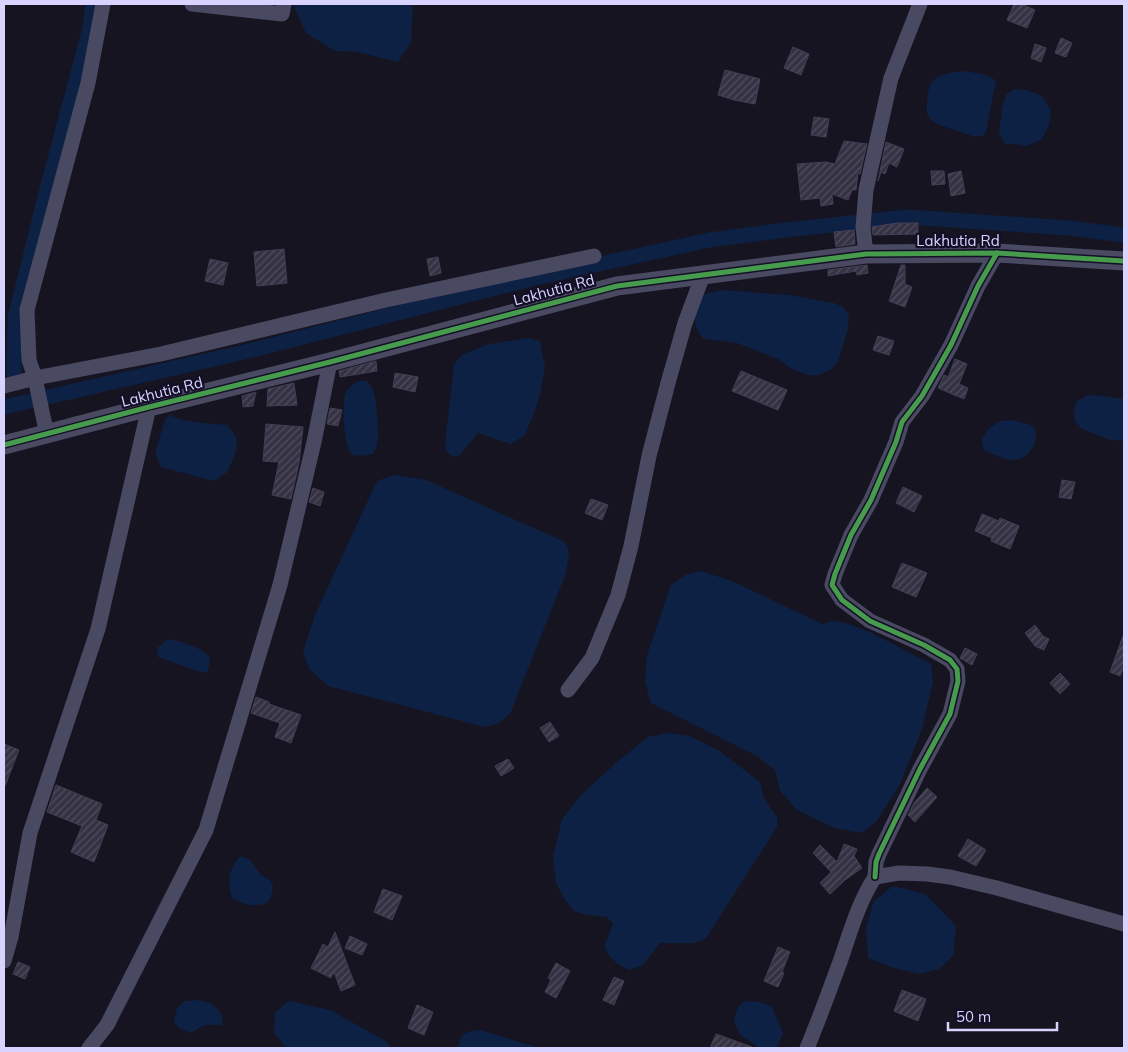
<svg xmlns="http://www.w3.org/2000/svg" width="1128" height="1052" viewBox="0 0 1128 1052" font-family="Mulish,sans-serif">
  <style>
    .water { fill: #0d2144 }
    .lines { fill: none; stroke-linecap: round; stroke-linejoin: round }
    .canal { stroke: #0d2144; stroke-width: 15 }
    .building { fill: url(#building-hatch); stroke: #433f54 }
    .minor { stroke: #4a4962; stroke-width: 15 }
    .tertiary { stroke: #4a4962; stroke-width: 19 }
    .cycleway-casing { stroke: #130f26; stroke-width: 8 }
    .cycleway { stroke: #469c4c; stroke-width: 5 }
    .labels { text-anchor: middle; stroke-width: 4.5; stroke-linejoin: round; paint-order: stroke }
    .street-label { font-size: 15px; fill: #d9d4ff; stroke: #130f26 }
  </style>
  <defs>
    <pattern id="building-hatch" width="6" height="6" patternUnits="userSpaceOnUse" patternTransform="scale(1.25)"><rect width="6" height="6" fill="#343243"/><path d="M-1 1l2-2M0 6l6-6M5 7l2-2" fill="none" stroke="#514f5f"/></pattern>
  </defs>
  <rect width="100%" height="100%" fill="#161421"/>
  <g class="water">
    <polygon points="295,4 413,4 411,42 398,62 357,52 335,51 306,33 294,6"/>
    <path d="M 963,71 C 974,73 987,73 996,81 L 986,131 L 984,135 L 975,137 L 934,123 L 927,114 C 927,81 930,75 963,71 Z"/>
    <polygon points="1014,89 1027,90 1042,96 1051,111 1049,125 1042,139 1027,146 1015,144 1005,144 999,132 1002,109 1006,95"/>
    <path d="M 723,290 L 789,295 L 834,303 L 843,307 L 849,315 L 848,329 L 838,361 L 832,369 L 819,375 L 808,375 L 794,370 L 778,359 L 737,343 L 704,339 C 689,323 695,310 705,294 Z"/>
    <polygon points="529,338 540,341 545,367 541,389 536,408 525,435 511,444 478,433 460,455 453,457 446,450 445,445 454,364 462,355 489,344"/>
    <path d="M 358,381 L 367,381 L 372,388 L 376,401 L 378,431 L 378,438 L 376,449 L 373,454 L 359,456 L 352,455 C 344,446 341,404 346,392 C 348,388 354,384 358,381 Z"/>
    <polygon points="1088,395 1103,396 1124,399 1124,441 1110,440 1082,429 1075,421 1074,413 1076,402"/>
    <polygon points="170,415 179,419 195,422 227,425 233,432 236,437 237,448 233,459 227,472 214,481 161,467 155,453 165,420"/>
    <path d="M 1012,420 L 1029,424 L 1035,428 C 1037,434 1036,441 1033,447 C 1021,469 1001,458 984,450 L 982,440 L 987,430 L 1000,421 Z"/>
    <polygon points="394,475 426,480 565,542 569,553 566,573 510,714 497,724 485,727 328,686 309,669 303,652 315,615 377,481"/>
    <polygon points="701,571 732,581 822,624 833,621 846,623 872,633 931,664 933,682 922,729 900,784 877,821 862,833 834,828 797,810 780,791 775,770 757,756 651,703 645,682 647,655 671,585 685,575"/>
    <path d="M 168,639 C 178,641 202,647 208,656 C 211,661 209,667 207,672 L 203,673 L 158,657 L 157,648 Z"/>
    <path d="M 667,733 L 690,736 L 718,750 L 760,782 L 763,797 L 777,817 L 777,827 L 706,938 L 695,943 L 660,943 L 643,965 L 629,970 C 617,965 610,958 604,947 L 613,924 L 607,917 L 587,915 L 574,911 L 565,900 L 556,883 L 553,857 L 562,819 L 580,796 L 618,761 L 648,737 Z"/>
    <path d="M 239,857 L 244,857 L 250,860 L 261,875 L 270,880 L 273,886 L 272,893 L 268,902 C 256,908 244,905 232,898 C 227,879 228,874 239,857 Z"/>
    <polygon points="893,886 925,894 956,926 953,956 939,969 919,974 891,967 868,958 866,927 874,901"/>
    <path d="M 199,1000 C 203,1002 208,1002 211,1004 C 219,1008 225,1017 221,1025 C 207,1024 202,1025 191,1033 L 180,1029 L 174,1022 L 177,1008 L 185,1001 Z"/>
    <polygon points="289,1001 330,1010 386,1041 392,1048 286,1048 274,1033 275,1012"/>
    <polygon points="745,1001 760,1002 772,1007 783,1033 777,1048 760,1048 740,1035 734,1021 738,1007"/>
    <polygon points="480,1030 540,1048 457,1048 463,1034 472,1031"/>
  </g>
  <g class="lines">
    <g class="canal">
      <polyline points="14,374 15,318 47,189 90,28 93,4"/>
      <polyline points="4,407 253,350 531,279 709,240 786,230 908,217 1069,228 1124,235"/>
    </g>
  </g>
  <g class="building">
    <polygon points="1014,4 1021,4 1035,10 1027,28 1007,20"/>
    <polygon points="1061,38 1072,43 1066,57 1055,53"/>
    <polygon points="1035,44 1046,48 1041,62 1031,58"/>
    <polygon points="793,47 809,54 801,75 784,68"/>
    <polygon points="725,70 760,79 755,104 734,100 718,95"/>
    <polygon points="814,117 829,119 826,137 811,135"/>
    <polygon points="844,141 867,144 860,174 858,173 856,190 852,190 848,200 832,194 833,204 821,206 820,198 801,200 797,164 826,162 835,164"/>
    <polygon points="886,142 904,149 897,167 889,163 885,174 881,172 878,181"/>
    <polygon points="931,171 944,171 945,184 932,185"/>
    <polygon points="961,171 965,193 951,196 948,174"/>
    <polygon points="897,223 918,223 918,234 873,235 872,227"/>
    <polygon points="854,230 855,244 836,247 834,232"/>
    <polygon points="284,249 287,283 257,286 254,252"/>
    <polygon points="438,257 441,273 430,276 427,259"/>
    <polygon points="210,259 228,263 223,285 205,281"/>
    <polygon points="867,265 868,273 857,275 856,271 828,276 828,270"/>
    <polygon points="901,265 905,265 905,284 912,287 905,307 889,301"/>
    <polygon points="878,336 894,341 889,355 873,350"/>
    <polygon points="955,359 967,364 959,384 968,388 964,399 938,388 944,375 948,377"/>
    <polygon points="376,361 377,371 340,377 339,371"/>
    <polygon points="741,371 787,390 778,410 732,391"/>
    <polygon points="395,373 418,377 415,392 393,387"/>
    <polygon points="294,383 297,405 267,406 268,389"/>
    <polygon points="256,392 253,406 243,407 242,396"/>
    <polygon points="330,408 342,410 338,426 327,424"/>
    <polygon points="266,424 303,427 299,463 291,499 272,495 279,462 263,461"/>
    <polygon points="1062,480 1075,482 1071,499 1059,497"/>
    <polygon points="903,487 922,496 914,512 896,503"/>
    <polygon points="313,488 324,492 320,506 309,502"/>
    <polygon points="591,499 608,505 602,520 585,513"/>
    <polygon points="982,514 999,521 1000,518 1019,526 1010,549 991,541 992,538 975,531"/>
    <polygon points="902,563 927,573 916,597 892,587"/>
    <polygon points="1035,625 1043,636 1049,639 1044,650 1035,646 1025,633"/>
    <polygon points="1123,636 1124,636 1124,666 1120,676 1110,672"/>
    <polygon points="965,648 977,654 972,665 960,658"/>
    <polygon points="1060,673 1070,684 1060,694 1050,683"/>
    <polygon points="256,697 269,702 269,704 301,715 291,743 275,737 280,723 251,713"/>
    <polygon points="550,722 559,736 549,742 540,728"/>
    <polygon points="4,744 19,750 5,786 4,786"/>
    <polygon points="508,759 514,768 501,776 495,766"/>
    <polygon points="56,785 102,804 96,820 108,825 94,862 71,852 82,826 47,812"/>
    <polygon points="927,788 937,797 915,822 908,815 914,803"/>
    <polygon points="968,839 986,850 976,866 958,856"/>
    <polygon points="844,844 857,849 854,856 862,868 845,880 830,894 820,883 831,872 813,853 820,845 837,862"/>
    <polygon points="383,889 402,896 392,920 374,912"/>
    <polygon points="335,932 355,985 341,991 334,972 331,978 311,968 323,944 328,947"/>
    <polygon points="350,936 367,944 362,955 345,948"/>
    <polygon points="778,947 790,952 782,972 784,973 778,987 764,981"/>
    <polygon points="18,962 30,967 25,979 13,974"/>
    <polygon points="556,963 570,971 556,998 545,992 551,980 548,978"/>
    <polygon points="614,977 624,981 614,1005 603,1000"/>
    <polygon points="902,990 926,999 918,1021 894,1011"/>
    <polygon points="417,1005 433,1012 424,1035 408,1028"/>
    <polygon points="716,1034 752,1047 751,1048 710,1048"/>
  </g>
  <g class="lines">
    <g class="minor">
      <polyline points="192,4 282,14 284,4"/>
      <polyline points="866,254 863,227 866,190 891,78 920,4"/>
      <polyline points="4,386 35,378 161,354 386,300 594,256"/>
      <polyline points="47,435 35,378 29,360 27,310 88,83 103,4"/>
      <polyline points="568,690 592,658 618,595 631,546 649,456 668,383 685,323 703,275"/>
      <polyline points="875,877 876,862 879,854 920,769 950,714 958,681 957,669 950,660 924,645 870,621 842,600 832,585 835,574 851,535 871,500 896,442 902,422 922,396 951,345 978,286 997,253"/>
      <polyline points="4,961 11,937 30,833 98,629 149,407"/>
      <polyline points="89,1048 107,1025 206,830 280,585 314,442 330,362"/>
      <path d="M 807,1048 C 819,1020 829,991 840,962 C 850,933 858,903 875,877 L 899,873 L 927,874 L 950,877 L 997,888 L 1124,924"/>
    </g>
    <polyline class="tertiary" points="4,445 149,407 330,362 617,286 866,254 997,253 1124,261"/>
    <defs>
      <g id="cycleway">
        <polyline points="4,445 149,407 330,362 617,286 866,254 997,253 1124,261"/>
        <polyline points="875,877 876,862 879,854 920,769 950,714 958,681 957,669 950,660 924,645 870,621 842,600 832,585 835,574 851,535 871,500 896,442 902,422 922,396 951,345 978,286 997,253"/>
      </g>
    </defs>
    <use href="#cycleway" class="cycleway-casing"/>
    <use href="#cycleway" class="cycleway"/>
  </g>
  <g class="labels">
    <g class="street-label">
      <text x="958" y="246">Lakhutia Rd</text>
      <text transform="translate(554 290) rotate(-15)" y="5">Lakhutia Rd</text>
      <text transform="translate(162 392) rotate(-14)" y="5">Lakhutia Rd</text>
    </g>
  </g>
  <rect width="1128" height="1052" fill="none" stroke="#d9d4ff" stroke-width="10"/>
  <path d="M948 1022v8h109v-8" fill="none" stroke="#d9d4ff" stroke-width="2.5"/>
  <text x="956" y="1022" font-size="15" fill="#d9d4ff" stroke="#130f26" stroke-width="4" paint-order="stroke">50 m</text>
</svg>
